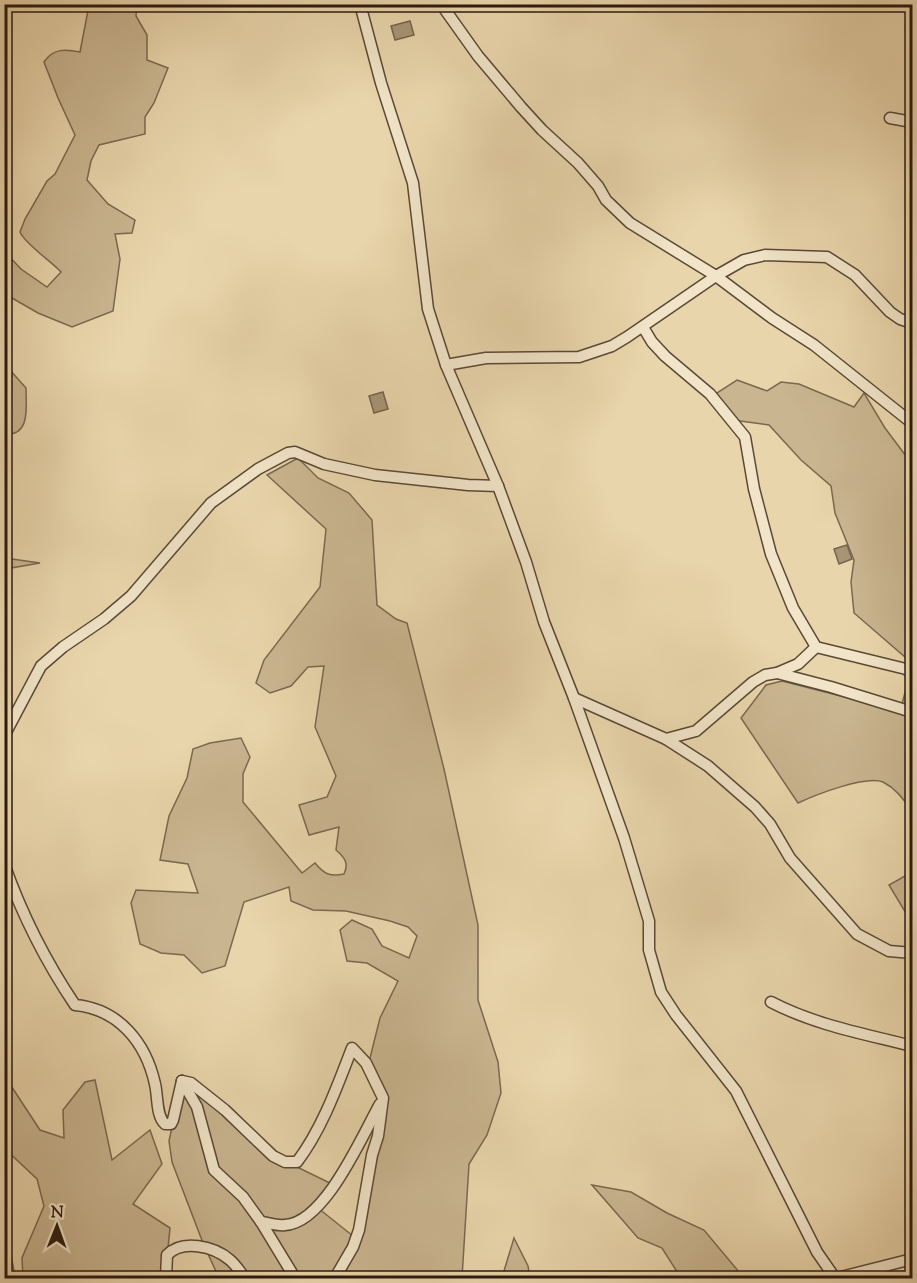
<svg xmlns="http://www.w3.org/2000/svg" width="917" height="1283" viewBox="0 0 917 1283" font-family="'Sorts Mill Goudy',serif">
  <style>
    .green { fill: #c9b590; stroke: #7a6850; stroke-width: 1.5 }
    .water { fill: #a89576; stroke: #76644d; stroke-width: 1.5 }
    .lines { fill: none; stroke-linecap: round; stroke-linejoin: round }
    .stream { stroke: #76644d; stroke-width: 2 }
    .minor-casing { stroke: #5a4936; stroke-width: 13 }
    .minor { stroke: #f1e4c8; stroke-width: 10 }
  </style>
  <rect width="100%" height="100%" fill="#e9d5ab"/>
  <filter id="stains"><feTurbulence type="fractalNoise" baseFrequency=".00333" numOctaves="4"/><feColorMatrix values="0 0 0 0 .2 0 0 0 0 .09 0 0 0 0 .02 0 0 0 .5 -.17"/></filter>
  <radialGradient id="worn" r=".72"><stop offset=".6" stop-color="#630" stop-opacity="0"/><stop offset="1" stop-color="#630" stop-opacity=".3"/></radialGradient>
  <g class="green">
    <path d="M 89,5 L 137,5 L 136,16 L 147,35 L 147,60 L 168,68 L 154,103 L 145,117 L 145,134 L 99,145 L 91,161 L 87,180 L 108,204 L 135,220 L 132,233 L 115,234 L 120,259 L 113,311 L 72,327 L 38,313 L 5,294 L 5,252 L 21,269 L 47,287 L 61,272 C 51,261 25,244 20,232 L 25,219 L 47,181 L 55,174 L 75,135 L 58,98 L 44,62 C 53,48 66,49 80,52 Z"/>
    <path d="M 4,368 L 9,369 L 26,388 C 26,406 31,436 5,434 Z"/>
    <polygon points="737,380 767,391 781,382 799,384 854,407 864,393 885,428 912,464 912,663 854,613 851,582 854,560 835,513 831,486 801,460 769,425 733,420 709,398"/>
    <path d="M 298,458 L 318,478 L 349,493 L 372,520 L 377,605 L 396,619 L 407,623 L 444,769 L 478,925 L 478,1000 L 498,1062 L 501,1093 L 487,1135 L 469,1164 L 462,1278 L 219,1278 L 203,1243 L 172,1162 L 169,1141 L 182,1081 L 186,1082 L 274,1161 L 295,1166 L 332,1184 L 313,1204 L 353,1236 L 382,1107 L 368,1066 L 380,1018 L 398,981 L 367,963 L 347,961 L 340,930 L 352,920 L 372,929 L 382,946 L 409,958 L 417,936 L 408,927 L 390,921 L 346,911 L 313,910 L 291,901 L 289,887 L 244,902 L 225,966 L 202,973 L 184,955 L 161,953 L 140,944 L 131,903 L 136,890 L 198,893 L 188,864 L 160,860 L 169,816 L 187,778 L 193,749 L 210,743 L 241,738 L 250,757 L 243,774 L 243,802 L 302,873 L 315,863 C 324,874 330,877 344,874 C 349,863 345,858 336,850 L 339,827 L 309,835 L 299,805 L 327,797 L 336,776 L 315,727 L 324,666 L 308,667 L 291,686 L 270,693 L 256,683 L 264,660 L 320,587 L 326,529 L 267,475 Z"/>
    <polygon points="4,558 5,558 40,563 5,569"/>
    <path d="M 912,667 L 912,812 C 906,802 895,788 883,782 C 866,775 815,795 798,803 L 741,718 L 766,685 L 782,681 L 900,711 Z"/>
    <polygon points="912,872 912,917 907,915 889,885"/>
    <polygon points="4,1075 40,1130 64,1138 63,1110 85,1082 95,1080 112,1160 150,1130 162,1164 133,1204 170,1228 165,1278 23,1278 22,1258 44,1206 37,1179 5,1149"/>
    <polygon points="592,1185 631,1192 667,1213 704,1230 744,1278 681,1278 662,1248 638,1238"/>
    <polygon points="514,1238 528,1266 530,1278 496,1278 504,1271"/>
  </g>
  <g class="water">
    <polygon points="410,21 414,35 395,40 391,26"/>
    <polygon points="383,392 388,409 374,413 369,396"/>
    <polygon points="847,545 852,559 839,564 834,549"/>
  </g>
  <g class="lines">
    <polyline class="stream" points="4,1230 8,1240 15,1278"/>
    <defs>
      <g id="minor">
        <polyline points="360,4 381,83 413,183 428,309 446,365 498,486 526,562 544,622 574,698 624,838 649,921 649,950 661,992 676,1015 736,1091 817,1252 835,1278"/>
        <polyline points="441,4 478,56 521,107 542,130 578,163 598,186 606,200 630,223 716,276 772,318 814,345 912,423"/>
        <polyline points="890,118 912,122"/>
        <polyline points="643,327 652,342 665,356 710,394 745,437 754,489 771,554 793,608 816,647 906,669 912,674"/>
        <polyline points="446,365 486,358 579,357 612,346 627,337 716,276 744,260 765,255 827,257 855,275 890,312 900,319 912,323"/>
        <polyline points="777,673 831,687 912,712"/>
        <polyline points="574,698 666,739 708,766 755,807 770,824 790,858 857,934 889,951 912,953"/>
        <polyline points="4,736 41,666 63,647 104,619 131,596 211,503 258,469 288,453 295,452 324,464 375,475 468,485 498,486"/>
        <polyline points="666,739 696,731 753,682 765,675 777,673 798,664 816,647"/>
        <path d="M 4,864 C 21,912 46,962 75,1005 C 119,1009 146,1043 155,1084 C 158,1096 156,1116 165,1124 L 171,1124 L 173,1120 L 182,1081"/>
        <path d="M 771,1002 C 815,1025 865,1034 912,1046"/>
        <path d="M 182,1081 L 191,1083 L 225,1110 L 273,1156 L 285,1162 L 297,1162 C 322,1129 337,1087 352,1048 L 366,1063 L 383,1098 L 378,1136 L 372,1155 L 359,1230 L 353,1247 L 335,1278"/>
        <polyline points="182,1081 197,1107 214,1170 243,1197 261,1222 295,1278"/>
        <path d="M 261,1222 C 269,1223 277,1226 285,1225 C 325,1223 362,1136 380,1104"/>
        <path d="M 166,1278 L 167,1255 C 182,1239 214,1246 230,1260 C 236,1265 240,1272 245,1278"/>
        <polyline points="837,1278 912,1259"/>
      </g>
    </defs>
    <use href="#minor" class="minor-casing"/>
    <use href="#minor" class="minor"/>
  </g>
  <rect width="917" height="1283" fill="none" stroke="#e9d5ab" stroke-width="24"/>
  <rect x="6" y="6" width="905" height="1271" fill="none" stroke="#2b1a0f" stroke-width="3"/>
  <rect x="12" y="12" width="893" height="1259" fill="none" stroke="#2b1a0f" stroke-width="1.5"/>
  <g transform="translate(57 1226) rotate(1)" stroke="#f1e4c8" stroke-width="4.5" paint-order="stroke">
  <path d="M0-4.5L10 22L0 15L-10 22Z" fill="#2b1a0f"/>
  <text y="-9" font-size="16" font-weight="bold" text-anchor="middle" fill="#2b1a0f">N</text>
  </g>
  <rect width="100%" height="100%" filter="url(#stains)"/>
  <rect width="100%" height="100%" fill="url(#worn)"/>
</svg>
